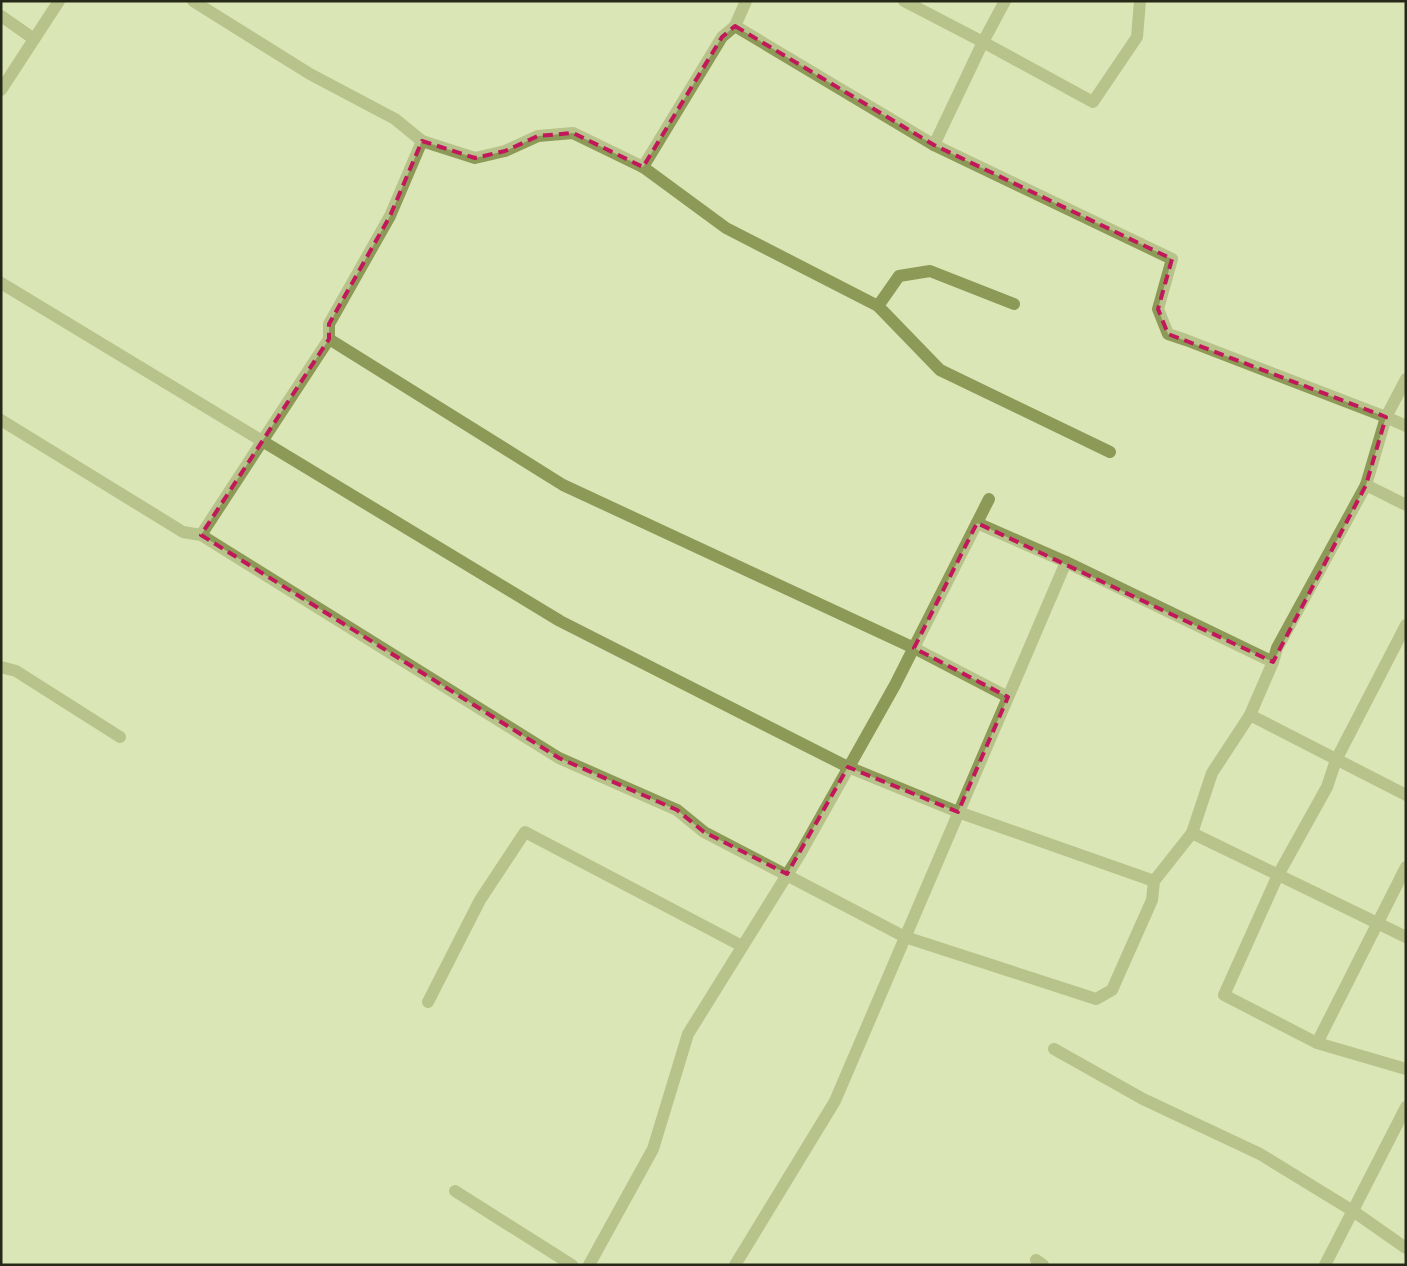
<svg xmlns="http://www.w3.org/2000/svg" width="1407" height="1266" viewBox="0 0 1407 1266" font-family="Raleway,sans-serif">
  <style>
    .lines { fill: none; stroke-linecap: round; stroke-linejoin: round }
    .street { stroke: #8d9957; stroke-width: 12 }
    .marked { fill: none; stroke: #c2185b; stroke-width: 4; stroke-dasharray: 10 6; stroke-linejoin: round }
  </style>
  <rect width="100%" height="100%" fill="#dbe6b6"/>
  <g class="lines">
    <g class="street">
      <polyline points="193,1 310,74 395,119 422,141 475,158 505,151 538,136 573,133 643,167 726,228 878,306 940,370 1110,452"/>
      <polyline points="904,1 983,42 1093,102 1137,37 1140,1"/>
      <polyline points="1,16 34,39"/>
      <polyline points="735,26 934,145 1172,259 1158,309 1168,334 1186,340 1386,417 1406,426"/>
      <polyline points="1,90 59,1"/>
      <polyline points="934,145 983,42 1005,1"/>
      <polyline points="643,167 722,37 735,26 746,1"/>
      <polyline points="1,283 560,621 848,767 958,812 1154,881"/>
      <polyline points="878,306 899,276 930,271 1014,304"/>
      <polyline points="329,339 563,485 914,648 1008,697"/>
      <polyline points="1,420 183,532 201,535 559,758 677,810 704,832 905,937 1096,999 1112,990 1152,900 1154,881 1192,833 1212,773 1250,715 1273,662 1277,648 1366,485 1386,417 1406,379"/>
      <polyline points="1366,485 1406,505"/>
      <polyline points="977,523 1066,562 1273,662"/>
      <polyline points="201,535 329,339 329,324 390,216 422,141"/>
      <polyline points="1406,625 1336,760 1327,787 1278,875 1224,995 1317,1043 1406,1069"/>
      <polyline points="1,667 16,671 120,737"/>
      <polyline points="1250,715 1406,795"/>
      <polyline points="1192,833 1406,937"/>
      <polyline points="428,1002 480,900 525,832 742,946"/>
      <polyline points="1317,1043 1406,867"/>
      <polyline points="1054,1049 1143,1099 1260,1154 1353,1211 1406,1248"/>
      <polyline points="455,1191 572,1265"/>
      <polyline points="1036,1260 1043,1265"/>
      <polyline points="589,1265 653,1149 688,1034 800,854 895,685 989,499"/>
      <polyline points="735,1265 835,1101 1066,562"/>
      <polyline points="1325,1265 1406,1107"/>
    </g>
  </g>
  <path d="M0 0H1407V1266H0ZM 735,26 L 934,145 L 1172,259 L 1158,309 L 1168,334 L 1386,417 L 1366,485 L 1273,662 L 977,523 L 914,648 L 1008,697 L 958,812 L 848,767 L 787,874 L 704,832 L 677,810 L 559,758 L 201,535 L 329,339 L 329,324 L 390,216 L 422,141 L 475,158 L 505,151 L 538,136 L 573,133 L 643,167 L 722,37 Z" fill="#dbe6b6" fill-opacity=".55" fill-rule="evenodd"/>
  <path class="marked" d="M 735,26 L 934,145 L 1172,259 L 1158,309 L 1168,334 L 1386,417 L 1366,485 L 1273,662 L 977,523 L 914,648 L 1008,697 L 958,812 L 848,767 L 787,874 L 704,832 L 677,810 L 559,758 L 201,535 L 329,339 L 329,324 L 390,216 L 422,141 L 475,158 L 505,151 L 538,136 L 573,133 L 643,167 L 722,37 Z"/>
  <rect width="1407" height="1266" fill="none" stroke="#262917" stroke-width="5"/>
</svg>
